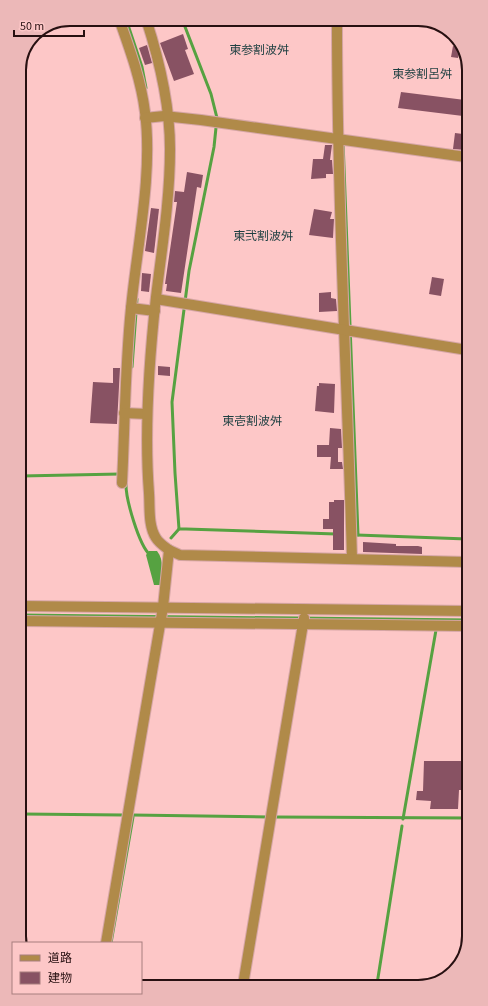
<svg xmlns="http://www.w3.org/2000/svg" width="488" height="1006" viewBox="0 0 488 1006" font-family="'Source Sans 3','Noto Sans JP',sans-serif">
  <style>
    .water { fill: #56a241 }
    .lines { fill: none; stroke-linecap: round; stroke-linejoin: round }
    .stream { stroke: #56a241; stroke-width: 3 }
    .building { fill: #885263 }
    .minor-casing { stroke: #d6a6a6; stroke-width: 12 }
    .minor { stroke: #b08a49; stroke-width: 10 }
    .labels { text-anchor: middle; stroke-width: 4; stroke-linejoin: round; paint-order: stroke }
    .neighbourhood-label { font-size: 12px; fill: #1d3f41; stroke: #fdc7c7 }
    .rim { fill: none; stroke: #271011; stroke-width: 2 }
  </style>
  <rect width="100%" height="100%" fill="#fdc7c7"/>
  <path class="water" d="M 149,551 L 157,551 C 165,561 161,573 160,585 L 154,585 L 146,555 Z"/>
  <g class="lines">
    <g class="stream">
      <polyline points="126,19 142,67 146,88"/>
      <polyline points="343,141 358,535"/>
      <polyline points="132,367 137,299"/>
      <polyline points="21,476 120,474"/>
      <path d="M 126,482 C 125,498 139,545 150,555"/>
      <polyline points="179,529 175,473 172,402 189,271 214,147 217,118 211,94 182,19"/>
      <polyline points="357,535 467,539"/>
      <polyline points="171,538 179,529 186,529 336,534"/>
      <polyline points="21,615 468,620"/>
      <polyline points="22,814 123,815"/>
      <polyline points="132,815 268,817"/>
      <polyline points="274,817 468,818"/>
      <polyline points="403,819 436,630"/>
      <polyline points="111,943 133,817"/>
      <polyline points="377,984 402,826"/>
    </g>
  </g>
  <g class="building">
    <polygon points="183,34 188,49 185,50 194,74 174,81 160,43"/>
    <polygon points="147,45 152,63 145,65 139,48"/>
    <polygon points="453,46 460,47 458,58 451,57"/>
    <polygon points="401,92 465,100 463,116 398,108"/>
    <polygon points="455,133 463,134 462,144 466,145 466,150 453,149"/>
    <polygon points="325,145 332,145 330,160 332,160 333,174 326,174 326,178 311,179 313,159 323,159"/>
    <polygon points="187,172 203,175 201,188 197,187 181,293 166,291 167,284 165,284 177,202 174,202 175,191 184,192"/>
    <polygon points="151,208 159,209 154,253 145,251"/>
    <polygon points="314,209 332,212 330,219 334,219 333,238 309,235"/>
    <polygon points="142,273 151,274 149,292 141,291"/>
    <polygon points="432,277 444,279 441,296 429,294"/>
    <polygon points="331,292 331,298 336,299 337,311 319,312 319,293"/>
    <polygon points="158,366 170,367 170,376 158,375"/>
    <polygon points="113,368 120,368 117,424 90,423 93,382 113,383"/>
    <polygon points="319,383 335,384 334,413 315,411 317,386 319,386"/>
    <polygon points="330,428 341,429 342,448 338,448 338,462 342,462 343,469 330,469 331,457 317,457 317,445 329,445"/>
    <polygon points="334,500 344,500 344,550 333,550 333,529 323,529 323,519 329,519 329,502 334,502"/>
    <polygon points="363,542 396,544 396,546 418,546 422,547 422,554 363,552"/>
    <polygon points="424,761 468,761 468,790 459,790 458,809 430,809 431,801 416,800 417,791 423,791"/>
  </g>
  <g class="lines">
    <defs>
      <g id="minor">
        <path d="M 119,19 C 130,50 141,80 145,112 C 153,174 137,246 131,308 C 125,366 125,424 122,483"/>
        <path d="M 337,19 C 337,199 347,379 352,559"/>
        <polyline points="145,118 164,116 201,120 466,157"/>
        <polyline points="156,299 467,350"/>
        <polyline points="131,308 155,311"/>
        <polyline points="124,413 147,414"/>
        <polyline points="169,550 180,555 467,562"/>
        <polyline points="21,606 468,611"/>
        <polyline points="21,621 468,626"/>
        <path d="M 106,943 L 163,607 L 169,550 C 165,547 159,543 156,538 C 148,526 150,507 149,493 C 144,429 149,361 156,297 C 162,248 170,199 170,149 C 170,104 160,62 146,19"/>
        <polyline points="243,985 304,618"/>
      </g>
    </defs>
    <use href="#minor" class="minor-casing"/>
    <use href="#minor" class="minor"/>
  </g>
  <g class="labels">
    <g class="neighbourhood-label">
      <text x="259" y="54">東参割波舛</text>
      <text x="422" y="78">東参割呂舛</text>
      <text x="263" y="240">東弐割波舛</text>
      <text x="252" y="425">東壱割波舛</text>
    </g>
  </g>
  <path d="M0 0H488V1006H0ZM70 26H418A44 44 0 0 1 462 70V936A44 44 0 0 1 418 980H70A44 44 0 0 1 26 936V70A44 44 0 0 1 70 26Z" fill="#ecb8b8" fill-rule="evenodd"/>
  <path class="rim" d="M70 26H418A44 44 0 0 1 462 70V936A44 44 0 0 1 418 980H70A44 44 0 0 1 26 936V70A44 44 0 0 1 70 26Z"/>
  <rect x="12" y="942" width="130" height="52" fill="#fdc7c7" stroke="#a77e7e"/>
  <rect x="20" y="955" width="20" height="6" fill="#b08a49" stroke="#a77e7e"/>
  <text x="48" y="962" font-size="12" fill="#271011">道路</text>
  <rect x="20" y="972" width="20" height="12" fill="#885263" stroke="#a77e7e"/>
  <text x="48" y="982" font-size="12" fill="#271011">建物</text>
  <path d="M14 30v6h70v-6" fill="none" stroke="#271011" stroke-width="2"/>
  <text x="20" y="30" font-size="12" fill="#271011" stroke="#fdc7c7" stroke-width="3" paint-order="stroke">50 m</text>
</svg>
